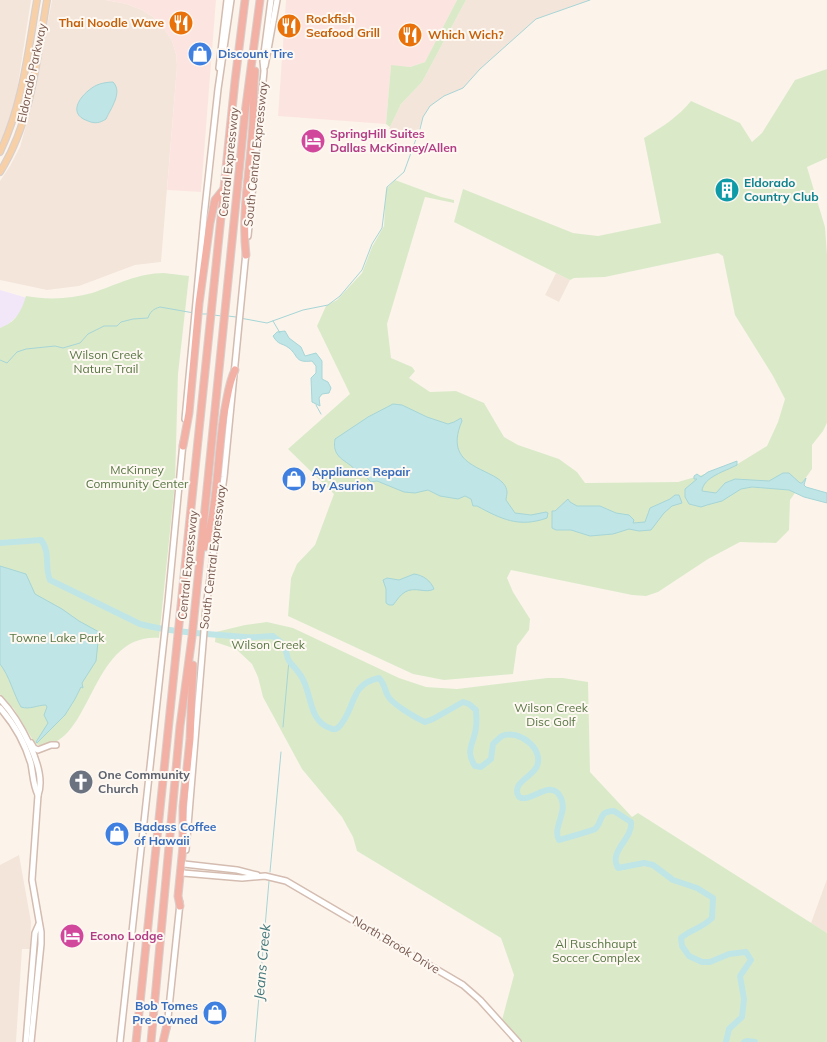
<svg xmlns="http://www.w3.org/2000/svg" width="827" height="1042" viewBox="0 0 827 1042" font-family="Mulish,sans-serif">
  <style>
    .residential { fill: #f4e5da }
    .commercial { fill: #fce5e0 }
    .education { fill: #f1e7f9 }
    .green { fill: #daeac9 }
    .water { fill: #c0e5e6; stroke: #a6d5d7 }
    .lines { fill: none; stroke-linecap: round; stroke-linejoin: round }
    .stream { stroke: #a6d5d7; stroke-width: 1 }
    .river { stroke: #c0e5e6; stroke-width: 6 }
    .secondary-casing { stroke: #d4bcb0; stroke-width: 8 }
    .primary-casing { stroke: #d9d0cd; stroke-width: 8 }
    .highway-casing { stroke: #d9d0cd; stroke-width: 9 }
    .secondary { stroke: #fff; stroke-width: 5 }
    .primary { stroke: #f7d0a7; stroke-width: 5.5 }
    .highway { stroke: #f3b1a5; stroke-width: 7 }
    .labels { text-anchor: middle; stroke-width: 4; stroke-linejoin: round; paint-order: stroke }
    .food-label { font-size: 12px; font-weight: bold; fill: #c56008; stroke: #fef8f2; text-anchor: start }
    .shop-label { font-size: 12px; font-weight: bold; fill: #366cbe; stroke: #fef8f2; text-anchor: start }
    .street-label { font-size: 12px; fill: #77584e; stroke: #fef8f2 }
    .hotel-label { font-size: 12px; font-weight: bold; fill: #b23c85; stroke: #fef8f2; text-anchor: start }
    .culture-label { font-size: 12px; font-weight: bold; fill: #0d838f; stroke: #fef8f2; text-anchor: start }
    .park-label { font-size: 12px; fill: #587643; stroke: #fef8f2 }
    .worship-label { font-size: 12px; font-weight: bold; fill: #5b616d; stroke: #fef8f2; text-anchor: start }
    .water-label { font-size: 14px; font-style: italic; fill: #42787b; stroke: #fef8f2 }
  </style>
  <rect width="100%" height="100%" fill="#fcf4eb"/>
  <g class="residential">
    <polygon points="0,0 31,0 16,97 5,132 0,142"/>
    <polygon points="52,0 106,0 127,4 142,10 153,17 164,29 172,41 176,54 177,66 161,262 135,265 79,286 47,290 0,280 0,181 10,166 20,147 32,104"/>
    <polygon points="466,0 590,0 536,19 480,69 463,88 444,96 430,106 423,117 419,129 411,131 389,129 401,104 422,82"/>
    <polygon points="556,273 570,280 559,302 545,295"/>
    <polygon points="19,855 31,922 30,949 22,949 16,1042 0,1042 0,865"/>
    <polygon points="827,879 827,933 811,923"/>
  </g>
  <g class="commercial">
    <polygon points="106,0 216,0 201,192 167,190 177,66 176,54 172,41 164,29 153,17 142,10 127,4"/>
    <polygon points="286,0 457,0 425,62 410,67 391,66 386,124 278,116"/>
  </g>
  <polygon class="education" points="0,290 27,298 25,309 6,326 0,328"/>
  <g class="green">
    <polygon points="457,0 466,0 422,82 401,104 390,127 386,124 391,65 410,67 425,62"/>
    <path d="M 827,69 L 827,158 L 807,167 L 825,227 L 827,254 L 827,423 L 823,431 L 812,445 L 812,469 L 790,500 L 789,530 L 776,543 L 740,542 L 708,559 L 658,592 L 646,596 L 632,595 L 511,570 L 507,578 L 513,592 L 530,619 L 529,630 L 517,646 L 513,674 L 444,680 L 413,674 L 288,616 L 291,578 L 297,564 L 315,545 L 334,494 L 288,449 L 350,394 L 317,326 L 326,306 L 337,300 L 362,273 L 372,247 L 384,226 L 386,189 L 395,180 L 441,197 L 454,200 L 454,203 L 425,197 L 387,324 L 391,358 L 412,367 L 415,371 L 409,378 L 430,392 L 456,391 L 484,403 L 504,437 L 518,445 L 559,459 L 577,472 L 585,483 L 678,482 L 736,465 L 767,446 L 778,422 L 785,399 L 773,376 L 735,315 L 723,256 L 718,253 L 605,277 L 574,278 L 570,280 L 454,222 L 463,189 L 573,233 L 598,236 L 661,223 L 644,138 C 662,127 678,117 691,101 L 740,123 L 752,142 L 762,133 L 795,80 Z"/>
    <path d="M 164,273 L 189,276 L 178,374 L 175,483 L 159,638 C 88,633 93,750 38,745 L 34,742 L 14,709 L 0,694 L 0,328 C 16,322 21,312 26,296 C 48,300 70,299 92,293 C 116,285 138,273 164,273 Z"/>
    <polygon points="267,622 293,628 399,678 426,687 457,689 547,678 563,678 588,682 590,772 632,817 638,813 827,933 827,1042 523,1042 502,1020 514,975 501,938 357,851 353,837 342,817 302,769 263,697 258,677 252,664 236,649 215,642 216,632 245,625"/>
  </g>
  <g class="water">
    <path d="M 113,82 C 123,92 111,108 106,119 C 100,123 95,124 88,121 C 64,113 84,91 97,85 C 102,83 108,82 113,82 Z"/>
    <path d="M 285,331 L 289,338 L 301,347 L 305,356 L 316,353 L 322,361 L 322,379 L 328,382 L 331,388 L 329,393 L 322,394 L 319,398 L 320,406 L 312,402 L 311,378 L 316,373 L 316,366 L 312,361 C 294,363 299,356 289,348 C 281,342 279,346 273,336 L 277,332 Z"/>
    <path d="M 393,404 L 402,405 L 427,417 L 448,424 L 454,422 L 461,418 L 462,421 C 439,474 505,466 507,492 C 507,495 506,498 506,500 L 515,513 L 531,515 L 546,512 L 548,513 L 547,518 C 519,528 501,519 477,506 L 473,506 L 471,499 L 465,496 L 458,499 L 440,496 L 428,490 L 415,493 L 404,492 L 377,481 L 371,482 L 365,476 L 358,474 C 351,460 331,461 335,439 L 368,417 Z"/>
    <path d="M 737,461 L 737,465 C 726,471 703,477 702,491 L 716,493 L 725,483 L 735,479 L 769,481 L 783,473 L 789,473 L 800,483 L 802,483 L 806,478 L 804,485 L 806,487 L 827,493 L 827,503 L 804,497 L 789,490 L 752,487 L 741,489 L 722,501 L 707,505 L 701,507 L 689,504 L 685,497 L 685,489 L 697,479 L 694,479 L 694,476 L 697,474 L 701,477 L 708,472 Z"/>
    <polygon points="675,495 679,495 682,503 672,506 664,513 651,530 639,531 629,529 613,534 590,536 571,530 556,530 552,528 552,511 555,511 568,499 570,502 577,506 600,506 616,513 629,515 634,520 633,523 645,522 650,508 670,499"/>
    <path d="M 0,566 L 26,574 L 35,594 L 62,609 L 79,621 L 99,632 L 96,661 L 82,683 L 83,688 L 81,687 L 75,699 L 65,715 L 37,743 L 36,742 L 48,723 L 44,715 L 47,707 L 46,705 C 37,705 30,710 21,707 C 13,693 10,677 0,664 Z"/>
    <path d="M 414,574 C 423,575 431,581 434,589 C 426,594 415,586 405,592 C 400,595 397,600 393,605 L 389,605 L 386,603 L 386,589 L 383,580 L 387,578 L 399,580 Z"/>
  </g>
  <g class="lines">
    <g class="stream">
      <polyline points="420,129 423,117 430,106 444,96 463,88 480,69 536,19 590,0"/>
      <polyline points="201,314 209,314"/>
      <polyline points="213,315 222,316"/>
      <polyline points="228,316 236,317"/>
      <polyline points="240,318 267,323 303,310 328,305 340,296 362,270 372,244 382,228 387,187 404,172 416,139"/>
      <polyline points="273,321 280,333"/>
      <path d="M 0,360 L 7,363 L 17,352 L 26,349 L 55,346 L 63,348 L 80,343 L 88,334 L 104,326 L 117,326 L 121,322 L 133,319 L 148,318 C 150,312 153,309 160,307 L 194,313"/>
      <polyline points="316,405 321,414"/>
      <polyline points="283,727 289,660"/>
      <polyline points="270,872 281,752"/>
      <polyline points="255,1042 269,881"/>
    </g>
    <g class="river">
      <path d="M 0,543 L 41,540 C 51,552 44,567 50,580 L 140,624 C 174,633 211,634 245,637 C 254,638 264,636 273,636 C 276,639 282,642 284,646 C 287,651 286,656 289,661 C 293,666 298,671 301,676 C 312,692 308,721 330,728 C 335,731 339,728 342,723 C 356,704 351,684 379,678 C 385,684 384,689 388,696 C 392,704 416,718 425,722 L 433,719 L 463,702 L 469,704 L 476,710 C 476,715 477,721 476,727 C 475,742 464,750 475,766 L 481,767 L 491,759 L 493,744 C 496,741 499,738 502,736 C 518,729 544,748 537,766 C 533,777 510,783 519,797 C 521,798 523,799 526,798 C 536,797 553,780 561,798 C 568,812 552,828 559,840 C 565,838 592,831 595,829 C 603,822 598,811 614,811 L 631,822 C 633,839 608,851 618,868 L 644,863 L 653,865 L 673,880 L 697,888 L 713,898 L 712,918 C 701,929 691,929 681,938 L 682,946 L 689,956 L 702,962 L 710,962 L 729,954 L 746,952 L 751,960 L 740,976 L 744,999 L 742,1017 L 729,1029 L 726,1042"/>
      <polyline points="744,1042 747,1041 755,1042"/>
    </g>
    <defs>
      <g id="secondary">
        <polyline points="265,66 277,0"/>
        <polyline points="219,68 227,0"/>
        <polyline points="248,236 264,71 263,61 271,0"/>
        <polyline points="185,419 204,217 218,89 231,0"/>
        <path d="M 0,699 C 18,718 48,769 38,795 L 32,880 L 41,932 L 41,944 L 31,1042"/>
        <path d="M 0,708 C 14,724 25,743 31,764 C 33,774 33,785 38,795"/>
        <polyline points="31,743 34,748 38,750 51,745 56,745"/>
        <polyline points="186,850 206,607 224,477 246,252"/>
        <polyline points="184,864 237,870 257,875"/>
        <polyline points="183,873 242,878 265,876 286,881 463,985 480,1000 518,1042"/>
        <polyline points="167,1027 180,903"/>
        <polyline points="26,1042 35,933 39,924"/>
        <polyline points="120,1042 168,602 183,443"/>
      </g>
      <g id="primary">
        <path d="M 0,152 C 23,104 28,51 37,0"/>
        <path d="M 0,172 C 32,121 37,58 47,0"/>
      </g>
      <g id="highway">
        <path d="M 246,255 C 241,210 251,166 253,121 C 254,105 253,88 255,71"/>
        <polyline points="183,446 189,413 199,304 210,223 215,200 223,190"/>
        <path d="M 205,547 C 219,502 217,453 225,408 C 228,394 229,382 235,370"/>
        <polyline points="180,906 178,896 183,846 183,807 190,739 193,665"/>
        <polyline points="136,1042 235,81 245,0"/>
        <polyline points="151,1042 180,726 192,637 245,113 260,0"/>
        <polyline points="163,1042 167,1025"/>
      </g>
    </defs>
    <use href="#secondary" class="secondary-casing"/>
    <use href="#primary" class="primary-casing"/>
    <use href="#highway" class="highway-casing"/>
    <use href="#secondary" class="secondary"/>
    <use href="#primary" class="primary"/>
    <use href="#highway" class="highway"/>
  </g>
  <defs>
    <symbol id="restaurant-disc" viewBox="-11 -11 22 22"><circle r="9.5" fill="#e8710a" stroke="#fef8f2"/><path d="M-5-6h1v4h1v-4h1v4h1v-4h1v5L-1.5 .5V6h-2V.5L-5-1ZM5-6V6H3V1.5H1.5Q1.5-4 5-6Z" fill="#fff"/></symbol>
    <symbol id="shop-disc" viewBox="-11 -11 22 22"><circle r="9.5" fill="#3f7fe0" stroke="#fef8f2"/><path d="M-5-2.5h2.3a2.7 3.5 0 0 1 5.4 0H5L5.5 6h-11ZM-1.5-2.5h3a1.5 2.3 0 0 0-3 0Z" fill="#fff"/></symbol>
    <symbol id="hotel-disc" viewBox="-11 -11 22 22"><circle r="9.5" fill="#d1479c" stroke="#fef8f2"/><path d="M-6-4.5h1.5V1H6V5H4.5V3h-9V5H-6ZM-4 0a1.8 1.8 0 1 1 3.6 0ZM.5 0V-2.5h3Q6-2.5 6 0Z" fill="#fff"/></symbol>
    <symbol id="building-disc" viewBox="-11 -11 22 22"><circle r="9.5" fill="#0f9aa8" stroke="#fef8f2"/><path d="M-4-6H4V6H1V3H-1V6H-4ZM-2.5-4.3h1.7v1.8h-1.7ZM.8-4.3h1.7v1.8H.8ZM-2.5-1h1.7V.8h-1.7ZM.8-1h1.7V.8H.8Z" fill="#fff"/></symbol>
    <symbol id="church-disc" viewBox="-11 -11 22 22"><circle r="9.5" fill="#6b7280" stroke="#fef8f2"/><path d="M-1.2-6h2.4v3.5h3.3v2.4h-3.3V6h-2.4V-.1h-3.3v-2.4h3.3Z" fill="#fff"/></symbol>
  </defs>
  <g fill-rule="evenodd">
    <use href="#restaurant-disc" x="167" y="9" width="28" height="28"/>
    <use href="#restaurant-disc" x="275" y="12" width="28" height="28"/>
    <use href="#restaurant-disc" x="396" y="21" width="28" height="28"/>
    <use href="#shop-disc" x="186" y="40" width="28" height="28"/>
    <use href="#hotel-disc" x="299" y="127" width="28" height="28"/>
    <use href="#building-disc" x="713" y="176" width="28" height="28"/>
    <use href="#shop-disc" x="280" y="465" width="28" height="28"/>
    <use href="#church-disc" x="67" y="768" width="28" height="28"/>
    <use href="#shop-disc" x="103" y="820" width="28" height="28"/>
    <use href="#hotel-disc" x="58" y="922" width="28" height="28"/>
    <use href="#shop-disc" x="201" y="999" width="28" height="28"/>
  </g>
  <g class="labels">
    <g class="food-label">
      <text x="306" y="23">Rockfish<tspan x="306" dy="14">Seafood Grill</tspan></text>
      <text x="164" y="27" text-anchor="end">Thai Noodle Wave</text>
      <text x="428" y="39">Which Wich?</text>
    </g>
    <g class="shop-label">
      <text x="218" y="58">Discount Tire</text>
      <text x="312" y="476">Appliance Repair<tspan x="312" dy="14">by Asurion</tspan></text>
      <text x="134" y="831">Badass Coffee<tspan x="134" dy="14">of Hawaii</tspan></text>
      <text x="198" y="1010" text-anchor="end">Bob Tomes<tspan x="198" dy="14">Pre-Owned</tspan></text>
    </g>
    <g class="street-label">
      <text transform="translate(32 73) rotate(-78)" y="4">Eldorado Parkway</text>
      <text transform="translate(256 154) rotate(-84)" y="4">South Central Expressway</text>
      <text transform="translate(229 162) rotate(-84)" y="4">Central Expressway</text>
      <text transform="translate(213 557) rotate(-83)" y="4">South Central Expressway</text>
      <text transform="translate(188 565) rotate(-84)" y="4">Central Expressway</text>
      <text transform="translate(396 945) rotate(31)" y="4">North Brook Drive</text>
    </g>
    <g class="hotel-label">
      <text x="330" y="138">SpringHill Suites<tspan x="330" dy="14">Dallas McKinney/Allen</tspan></text>
      <text x="90" y="940">Econo Lodge</text>
    </g>
    <g class="culture-label">
      <text x="744" y="187">Eldorado<tspan x="744" dy="14">Country Club</tspan></text>
    </g>
    <g class="park-label">
      <text x="106" y="359">Wilson Creek<tspan x="106" dy="14">Nature Trail</tspan></text>
      <text x="137" y="474">McKinney<tspan x="137" dy="14">Community Center</tspan></text>
      <text x="57" y="642">Towne Lake Park</text>
      <text x="268" y="649">Wilson Creek</text>
      <text x="551" y="712">Wilson Creek<tspan x="551" dy="14">Disc Golf</tspan></text>
      <text x="596" y="948">Al Ruschhaupt<tspan x="596" dy="14">Soccer Complex</tspan></text>
    </g>
    <g class="worship-label">
      <text x="98" y="779">One Community<tspan x="98" dy="14">Church</tspan></text>
    </g>
    <g class="water-label">
      <text transform="translate(262 962) rotate(-85)" y="5">Jeans Creek</text>
    </g>
  </g>
</svg>
